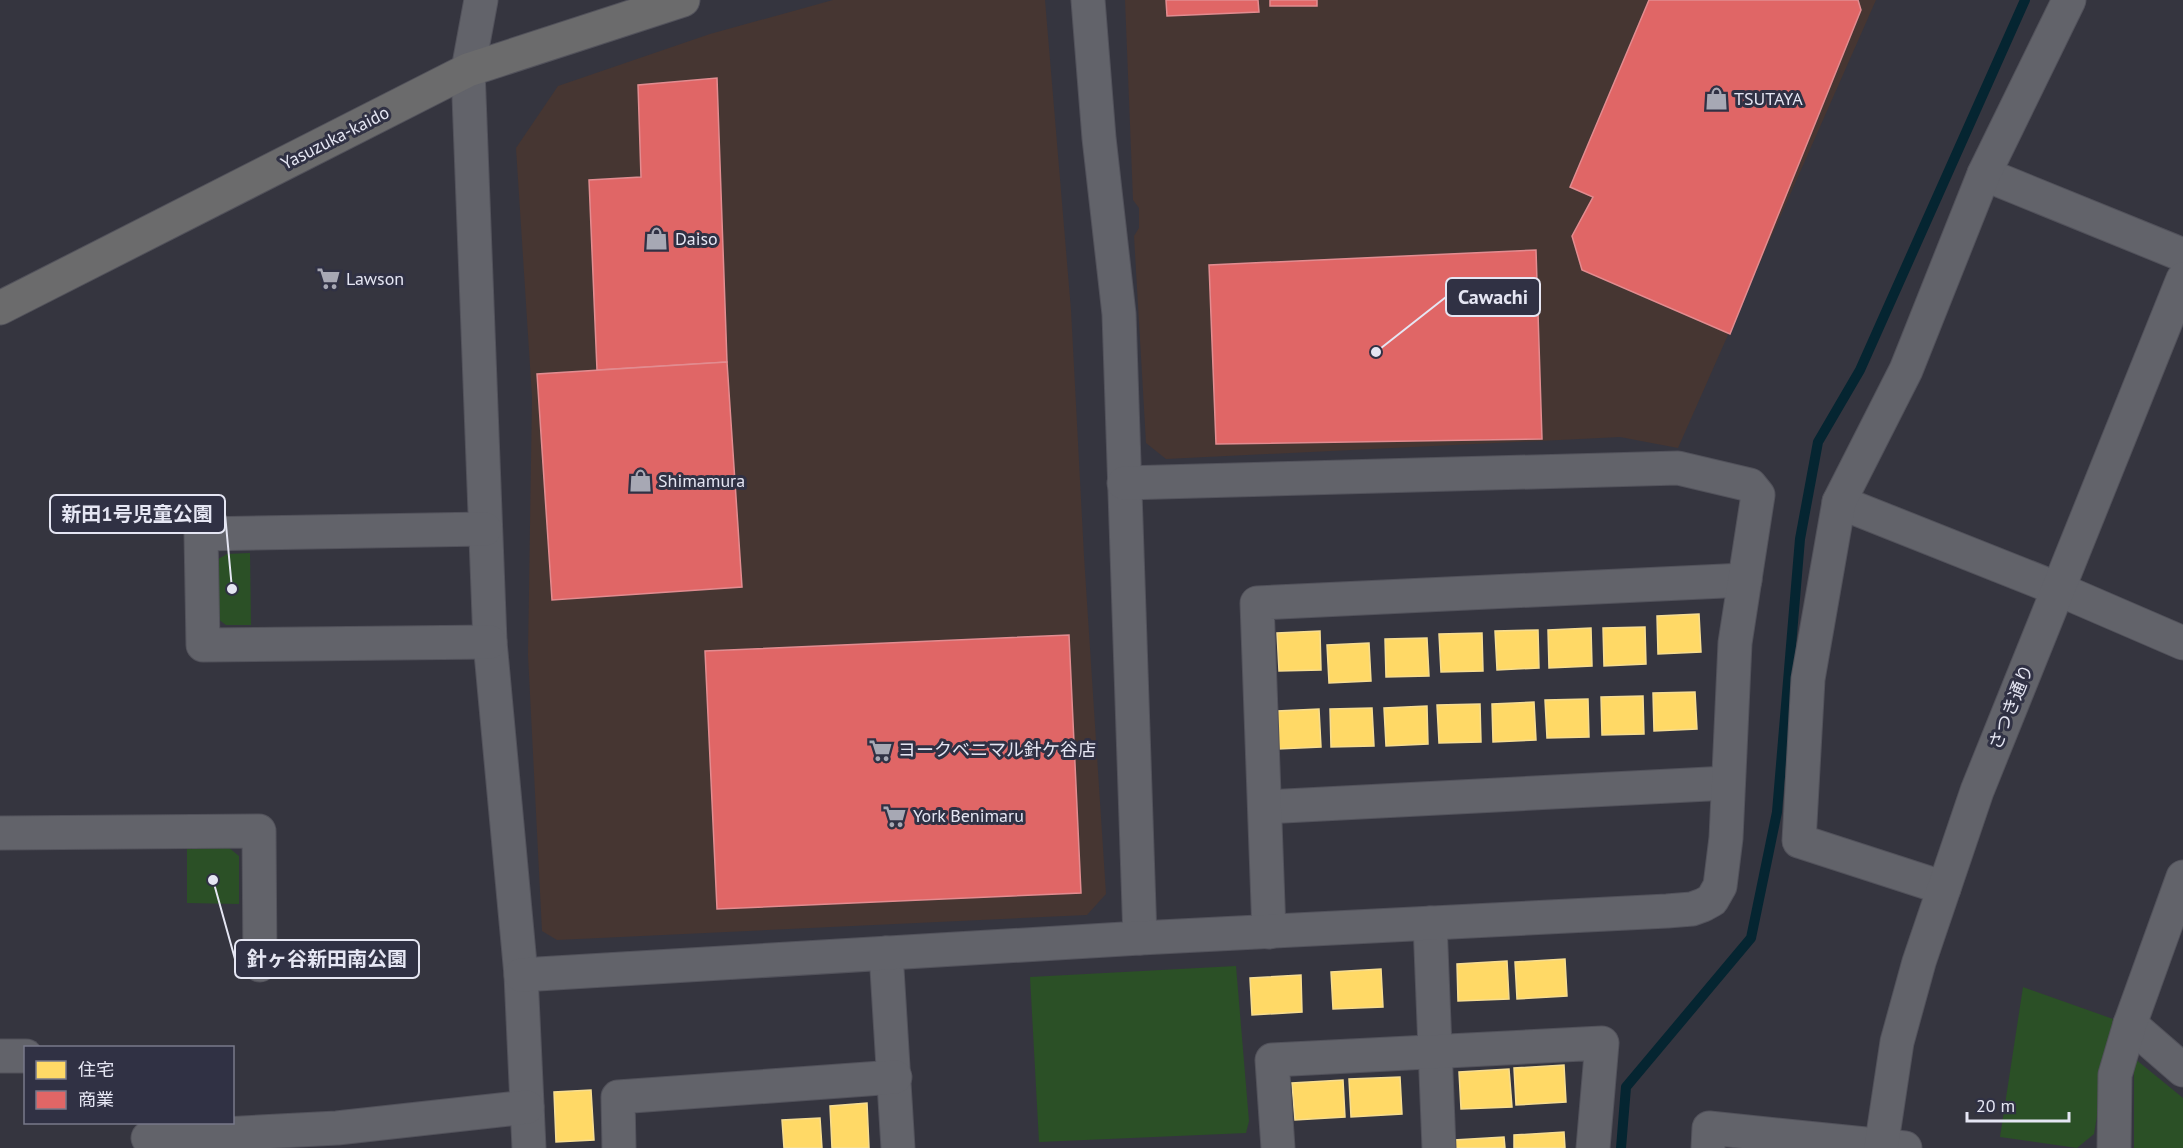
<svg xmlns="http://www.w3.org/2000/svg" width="2183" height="1148" viewBox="0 0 2183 1148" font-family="'PT Sans','Noto Sans JP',sans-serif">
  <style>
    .commercial { fill: #463632 }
    .green { fill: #2b5026 }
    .homes { fill: #ffd966; stroke: #f7dd90; stroke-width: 1.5 }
    .shops { fill: #e06666; stroke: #e28c90; stroke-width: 1.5 }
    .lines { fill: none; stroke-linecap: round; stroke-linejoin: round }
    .stream { stroke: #052531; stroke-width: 10 }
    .minor-casing { stroke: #52525b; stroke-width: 35 }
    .major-casing { stroke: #52525b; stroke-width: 35 }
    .minor { stroke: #62636a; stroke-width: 33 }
    .major { stroke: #6b6b6c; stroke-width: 33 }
    .labels { text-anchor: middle; stroke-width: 6; stroke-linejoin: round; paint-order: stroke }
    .poi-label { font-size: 18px; fill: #e5e6f3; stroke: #303144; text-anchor: start }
    .street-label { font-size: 18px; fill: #e5e6f3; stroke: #303144 }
    .leader { fill: none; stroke: #e5e6f3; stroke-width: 2 }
    .callout-dot { fill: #e5e6f3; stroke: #303144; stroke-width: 2 }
    .callout { fill: #303144; stroke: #e5e6f3; stroke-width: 2 }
    .callout-label { font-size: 20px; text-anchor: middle; font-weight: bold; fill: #e5e6f3 }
  </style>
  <rect width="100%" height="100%" fill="#35353f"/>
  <g class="commercial">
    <polygon points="833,0 1045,0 1071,310 1084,556 1106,894 1087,915 557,940 542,931 528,655 532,397 516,148 558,86 710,34"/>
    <polygon points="1125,0 1876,0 1678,448 1620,437 1166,459 1146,443 1134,236 1139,228 1139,208 1133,200"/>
  </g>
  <g class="green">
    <polygon points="250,553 251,625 226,625 214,616 213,562 227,554"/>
    <polygon points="187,843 223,843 239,856 239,904 187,903"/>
    <polygon points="1236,966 1249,1121 1246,1133 1039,1142 1030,977"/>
    <polygon points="2023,987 2113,1019 2094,1134 2077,1148 2000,1137"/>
    <polygon points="2134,1058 2183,1098 2183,1148 2134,1148"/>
  </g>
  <g class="homes">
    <polygon points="1699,614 1701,652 1658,654 1657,616"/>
    <polygon points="1645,627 1646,664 1604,666 1603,628"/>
    <polygon points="1591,628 1592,666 1549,668 1548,630"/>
    <polygon points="1538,630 1539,668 1497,670 1495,631"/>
    <polygon points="1320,631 1321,670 1279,671 1277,633"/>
    <polygon points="1482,633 1483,671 1441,672 1439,634"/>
    <polygon points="1427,638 1429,676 1386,677 1385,639"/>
    <polygon points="1369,643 1371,681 1329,683 1327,645"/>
    <polygon points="1695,692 1697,729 1654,731 1653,693"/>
    <polygon points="1643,696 1644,734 1602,735 1601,697"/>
    <polygon points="1588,699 1589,737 1547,738 1545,700"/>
    <polygon points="1534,702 1536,740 1493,742 1492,704"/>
    <polygon points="1480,704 1481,742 1439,743 1437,705"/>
    <polygon points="1427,706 1428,744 1386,746 1384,708"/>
    <polygon points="1372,708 1374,746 1331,747 1330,709"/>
    <polygon points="1319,709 1321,747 1278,749 1277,711"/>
    <polygon points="1565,959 1567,996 1517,999 1515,962"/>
    <polygon points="1507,961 1509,999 1458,1001 1457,964"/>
    <polygon points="1381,969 1383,1007 1333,1009 1331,972"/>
    <polygon points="1301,975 1302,1012 1252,1015 1250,978"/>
    <polygon points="1564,1065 1566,1102 1516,1105 1514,1068"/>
    <polygon points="1509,1069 1512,1107 1461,1109 1459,1072"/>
    <polygon points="1400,1077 1402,1114 1351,1117 1349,1079"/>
    <polygon points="1343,1080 1345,1117 1295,1120 1292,1083"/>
    <polygon points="591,1090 594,1140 556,1142 554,1092"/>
    <polygon points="867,1103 869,1148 832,1148 830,1106"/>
    <polygon points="820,1118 822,1148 784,1148 782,1120"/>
    <polygon points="1564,1132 1565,1148 1514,1148 1514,1135"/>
    <polygon points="1504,1137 1505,1148 1454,1148 1454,1140"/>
  </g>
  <g class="shops">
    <polygon points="1166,0 1258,0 1259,12 1167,16"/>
    <rect x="1270" y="0" width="47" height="6"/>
    <polygon points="1649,0 1858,0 1861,10 1730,334 1582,270 1572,236 1593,197 1570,187"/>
    <polygon points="717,78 727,362 597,370 589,180 641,177 638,85"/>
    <polygon points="1536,250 1542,439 1216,444 1209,265"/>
    <polygon points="727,362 742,587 552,600 537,374"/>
    <polygon points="1069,635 1081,893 717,909 705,651"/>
  </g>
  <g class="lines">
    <polyline class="stream" points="1621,1148 1626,1087 1751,938 1777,812 1800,539 1818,442 1860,370 2025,0"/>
    <defs>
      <g id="minor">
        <polyline points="481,0 468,70 490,642 521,975 529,1148"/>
        <polyline points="1088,0 1099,138 1119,314 1140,938"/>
        <polyline points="1984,174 2183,255"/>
        <polyline points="1839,502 2058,589 2183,643"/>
        <polyline points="485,529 201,534 203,645 490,642"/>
        <polyline points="1265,807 1728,783"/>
        <polyline points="0,833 259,831 260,965"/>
        <polyline points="1944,888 1799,841 1808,679 1839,502 1906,370 1984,174 2069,0"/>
        <polyline points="1430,923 1439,1148"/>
        <polyline points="1269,932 1257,603 1745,580"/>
        <polyline points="886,953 898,1148"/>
        <polyline points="521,975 1140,938 1667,911 1692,909 1703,905 1712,900 1720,886 1726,838 1735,643 1758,495 1750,485 1678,468 1124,483"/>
        <polyline points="2130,1024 2183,1070"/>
        <polyline points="0,1056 26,1056"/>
        <polyline points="148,1138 337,1128 527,1107"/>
        <polyline points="619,1148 618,1097 895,1077"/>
        <polyline points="1278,1148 1272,1060 1602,1043 1593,1148"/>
        <polyline points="1708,1148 1709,1128 1905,1148"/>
        <polyline points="1881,1148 1897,1042 1919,962 1977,791 2183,279"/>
        <polyline points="2114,1148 2115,1075 2130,1024 2183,877"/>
      </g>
      <polyline id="major" points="0,308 468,70 683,0"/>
    </defs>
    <use href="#minor" class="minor-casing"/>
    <use href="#major" class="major-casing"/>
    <use href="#minor" class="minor"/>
    <use href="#major" class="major"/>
  </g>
  <defs>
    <symbol id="shop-bare" viewBox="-9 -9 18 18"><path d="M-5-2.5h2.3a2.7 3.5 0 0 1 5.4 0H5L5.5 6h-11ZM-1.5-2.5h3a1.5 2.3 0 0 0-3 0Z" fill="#a7a8b4" stroke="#303144" stroke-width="2.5" paint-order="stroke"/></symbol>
    <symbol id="supermarket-bare" viewBox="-9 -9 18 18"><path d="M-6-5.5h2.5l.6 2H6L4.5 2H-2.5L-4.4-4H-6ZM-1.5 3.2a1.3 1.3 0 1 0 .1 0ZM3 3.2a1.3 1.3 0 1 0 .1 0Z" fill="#a7a8b4" stroke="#303144" stroke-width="2.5" paint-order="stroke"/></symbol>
  </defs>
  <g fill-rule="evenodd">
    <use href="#shop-bare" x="1700" y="82" width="33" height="33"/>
    <use href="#shop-bare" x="640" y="222" width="33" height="33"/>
    <use href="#supermarket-bare" x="312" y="262" width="33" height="33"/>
    <use href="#shop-bare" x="624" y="464" width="33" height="33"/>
    <use href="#supermarket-bare" x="864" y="734" width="33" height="33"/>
    <use href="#supermarket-bare" x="878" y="800" width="33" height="33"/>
  </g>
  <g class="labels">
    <g class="poi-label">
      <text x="1734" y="105">TSUTAYA</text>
      <text x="675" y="245">Daiso</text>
      <text x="346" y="285">Lawson</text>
      <text x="658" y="487">Shimamura</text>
      <text x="898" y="756">ヨークベニマル針ケ谷店</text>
      <text x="913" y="822">York Benimaru</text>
    </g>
    <g class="street-label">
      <text transform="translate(335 138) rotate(-27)" y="6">Yasuzuka-kaido</text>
      <text transform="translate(2011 707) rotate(-68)" y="6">さつき通り</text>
    </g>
  </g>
  <path class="leader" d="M1376 352L1446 297M232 589L225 514M213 880L235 959"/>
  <g class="callout-dot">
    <circle cx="1376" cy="352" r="6"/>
    <circle cx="232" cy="589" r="6"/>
    <circle cx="213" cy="880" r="6"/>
  </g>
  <g class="callout">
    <rect x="1446" y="278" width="94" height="38" rx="6"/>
    <rect x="50" y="495" width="175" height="38" rx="6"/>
    <rect x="235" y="940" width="184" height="38" rx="6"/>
  </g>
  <g class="callout-label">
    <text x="1493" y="304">Cawachi</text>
    <text x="137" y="521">新田1号児童公園</text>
    <text x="327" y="966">針ヶ谷新田南公園</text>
  </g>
  <rect x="24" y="1046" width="210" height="78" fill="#303144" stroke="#78798a" stroke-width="1.5"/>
  <rect x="36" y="1061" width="30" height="18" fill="#ffd966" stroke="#78798a" stroke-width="1.5"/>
  <text x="78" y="1076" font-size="18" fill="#e5e6f3">住宅</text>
  <rect x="36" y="1091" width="30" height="18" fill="#e06666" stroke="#78798a" stroke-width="1.5"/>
  <text x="78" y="1106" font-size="18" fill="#e5e6f3">商業</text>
  <path d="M1967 1112v9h102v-9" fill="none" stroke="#e5e6f3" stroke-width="3"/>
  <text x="1976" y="1112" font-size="18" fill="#e5e6f3" stroke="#303144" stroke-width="4.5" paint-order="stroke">20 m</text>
</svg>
